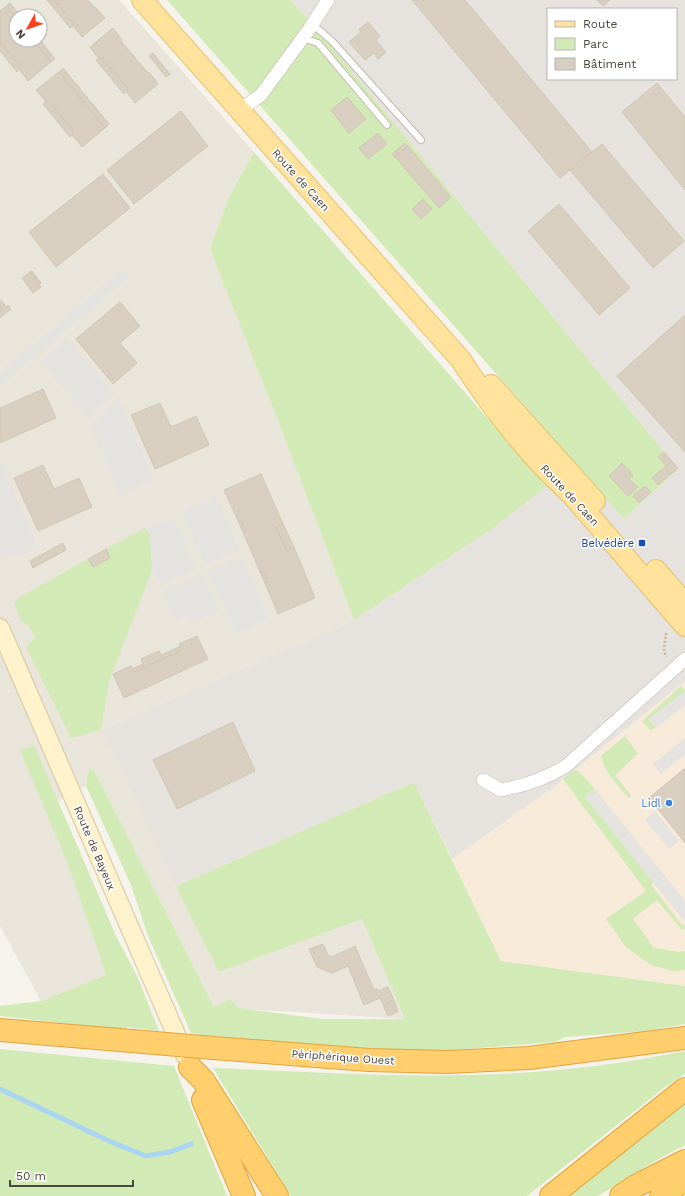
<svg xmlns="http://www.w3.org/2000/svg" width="685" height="1196" viewBox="0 0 685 1196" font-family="'Work Sans',sans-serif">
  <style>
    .residential { fill: #eae5da; fill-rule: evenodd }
    .commercial { fill: #f7ead8 }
    .industrial { fill: #e6e2dd; fill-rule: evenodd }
    .green { fill: #d2eab5 }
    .parking { fill: #e5e3e0 }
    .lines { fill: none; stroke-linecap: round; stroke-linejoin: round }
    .stream { stroke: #a9d4f2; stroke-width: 5 }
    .building { fill: #d8cfc1; stroke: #d3c7b4 }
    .lane-casing { stroke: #c2bbae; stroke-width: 8 }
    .street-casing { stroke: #c2bbae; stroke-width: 14 }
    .secondary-casing { stroke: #d6c79b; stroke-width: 20 }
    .primary-casing { stroke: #e6c16a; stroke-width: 22 }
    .highway-casing { stroke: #e0a43c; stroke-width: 24 }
    .path { stroke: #c4b79f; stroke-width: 2.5; stroke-dasharray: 2 2; stroke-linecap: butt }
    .lane { stroke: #fff; stroke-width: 6 }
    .street { stroke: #fff; stroke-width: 13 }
    .secondary { stroke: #fff3cd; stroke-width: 18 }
    .primary { stroke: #ffe39c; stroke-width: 20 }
    .highway { stroke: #ffcf6e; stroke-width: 22 }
    .highway-bridge-casing { stroke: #e0a43c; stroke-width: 24; stroke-linecap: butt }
    .highway-bridge { stroke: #ffcf6e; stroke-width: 22 }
    .transit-dot { fill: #1a4fb4; stroke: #fff; stroke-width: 1.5 }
    .shop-dot { fill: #3f7fe0; stroke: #fff; stroke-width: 1.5 }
    .labels { text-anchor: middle; stroke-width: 3; stroke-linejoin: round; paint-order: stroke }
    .street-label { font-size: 11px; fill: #4b4439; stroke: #fff }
    .transit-label { font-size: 11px; fill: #164399; stroke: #fff; text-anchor: end }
    .shop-label { font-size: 11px; fill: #366cbe; stroke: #fff; text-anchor: end }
  </style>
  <rect width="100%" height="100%" fill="#f6f3ec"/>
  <path class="residential" d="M 0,0 L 119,0 L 254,152 L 230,195 L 210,249 L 282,431 L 354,620 L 101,730 L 219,972 L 362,919 L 405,1019 L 214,1007 L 94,770 L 89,769 L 86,786 L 58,801 L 33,745 L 67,862 L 106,975 L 41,1001 L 0,926 ZM 16,16 L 40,16 L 40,40 L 16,40 Z"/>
  <polygon class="commercial" points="685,681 685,986 501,961 452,859 555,786"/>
  <path class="industrial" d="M 290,0 L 685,0 L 685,681 L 555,786 L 452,859 L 414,782 L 176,886 L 101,730 L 354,620 L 496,526 L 547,486 L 574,461 L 624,519 L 678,469 L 320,33 ZM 548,9 L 676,9 L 676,79 L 548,79 Z"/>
  <g class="green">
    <polygon points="167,0 290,0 320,33 678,469 624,519"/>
    <polygon points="254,152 547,486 496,526 354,620 282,431 210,249 230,195"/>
    <polygon points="145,528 150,534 152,570 109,682 101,730 71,738 26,647 36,638 28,625 22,622 14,604 18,598 88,559 93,567 110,558 106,549"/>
    <polygon points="681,686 685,691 649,719 656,728 650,730 642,721"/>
    <path d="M 625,736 L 638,754 L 615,775 L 631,796 L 629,798 C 620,789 602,768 601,756 Z"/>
    <polygon points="34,745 116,936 138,978 159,1031 128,1027 123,1030 0,1016 0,1006 41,1001 106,975 67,862 20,750"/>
    <polygon points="89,769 94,770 214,1007 230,999 239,1008 322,1019 405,1019 362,919 219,972 176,886 414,782 501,961 685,986 685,1024 646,1031 565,1037 555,1042 440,1051 350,1049 204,1036 191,1033 148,936 131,885 86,786"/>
    <polygon points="575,770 579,772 595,789 585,797 653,882 652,886 682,925 685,925 685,929 681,929 657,900 633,919 654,948 679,952 685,951 685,970 673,971 651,965 626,947 606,919 646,891 563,779"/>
    <polygon points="0,1049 174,1066 227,1196 0,1196"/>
    <path d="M 685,1051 L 685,1074 L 664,1088 L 527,1196 L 291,1196 L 213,1068 C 297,1071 381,1077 465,1075 C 539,1074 613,1066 685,1051 Z"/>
    <polygon points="685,1094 685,1145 657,1160 598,1196 561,1196"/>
  </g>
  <g class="parking">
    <polygon points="124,268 131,276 0,386 0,372"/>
    <polygon points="67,338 115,394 88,418 40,362"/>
    <polygon points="120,401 154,481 120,495 90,424 99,420 108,407"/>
    <polygon points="0,459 38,548 17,557 15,554 3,559 0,552"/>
    <polygon points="685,472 685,547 646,504"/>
    <polygon points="216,496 239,550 206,565 182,511"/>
    <polygon points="173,518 197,568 161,584 152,570 150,534 145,528"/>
    <polygon points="241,556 270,619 236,634 208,571"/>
    <polygon points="202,573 219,610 192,623 189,615 176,621 162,591"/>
    <polygon points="685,691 685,705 656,728 649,719"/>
    <polygon points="685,738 685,754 661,774 653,764"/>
    <polygon points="595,789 685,901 685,922 585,797"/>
    <polygon points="655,811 679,841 669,849 645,820"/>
  </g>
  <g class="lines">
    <polyline class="stream" points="0,1089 109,1141 146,1156 170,1152 191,1144"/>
  </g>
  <g class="building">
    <polygon points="47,0 55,0 74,24 73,26 70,28"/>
    <polygon points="55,0 88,0 94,7 95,7 105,18 82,37 73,26 74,24"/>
    <polygon points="412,0 465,0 592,152 560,178"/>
    <polygon points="597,0 610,0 603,6"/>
    <polygon points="10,3 20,16 16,16 16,19 6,6"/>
    <polygon points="6,6 16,19 16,40 33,40 51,62 28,81 19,69 21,67 0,42 0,11"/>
    <polygon points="368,22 380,36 376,40 386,52 378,59 374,53 365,60 349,42 361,32 359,29"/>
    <polygon points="113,28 122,40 121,41 148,73 149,72 158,84 135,103 126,91 128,89 101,57 99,59 90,47"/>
    <polygon points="33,40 40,40 55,59 51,62"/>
    <polygon points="0,42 21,67 17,72 0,51"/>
    <polygon points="153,53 170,74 166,77 149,56"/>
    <polygon points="101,57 128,89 124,94 96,60"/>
    <polygon points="63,68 109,124 105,128 59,72"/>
    <polygon points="59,72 105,128 82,147 72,135 74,133 48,100 46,102 36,90"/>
    <polygon points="657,83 685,117 685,190 622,112"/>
    <polygon points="347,97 366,119 349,133 331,110"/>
    <polygon points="48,100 74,133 70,137 43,104"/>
    <polygon points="181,111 208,146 134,204 107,170"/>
    <polygon points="378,133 387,144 368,159 359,148"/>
    <polygon points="405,143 408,146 395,157 392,154"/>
    <polygon points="602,144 684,241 653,268 570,170"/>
    <polygon points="408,146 451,197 439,208 395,157"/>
    <polygon points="103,174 130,208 56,267 29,232"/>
    <polygon points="423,199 432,209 421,219 412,209"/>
    <polygon points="559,204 630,288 599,315 528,231"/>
    <polygon points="32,271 41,283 39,285 30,272"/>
    <polygon points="30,272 41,287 33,293 22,278"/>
    <polygon points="1,300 6,307 8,305 11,309 0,318"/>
    <polygon points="120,302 140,326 120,343 137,363 113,384 76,339"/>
    <polygon points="684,316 685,317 685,452 617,376"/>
    <polygon points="43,389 56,418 0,443 0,408"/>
    <polygon points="160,403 171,427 196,416 209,445 155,469 131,415"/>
    <polygon points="664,452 672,461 666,466 658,457"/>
    <polygon points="672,461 678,468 658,485 652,478"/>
    <polygon points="622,463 633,475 629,479 638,487 628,496 609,476"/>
    <polygon points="43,465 54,489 79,478 92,507 38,531 14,478"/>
    <polygon points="261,474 283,524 276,527 287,551 294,547 315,598 278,614 265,583 268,582 263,571 260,572 243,532 246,531 241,520 238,521 224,490"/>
    <polygon points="645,486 651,492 639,503 633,496"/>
    <polygon points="241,520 246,531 243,532 238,521"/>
    <polygon points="283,524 294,547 287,551 276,527"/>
    <polygon points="63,543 66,550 33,568 30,561"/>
    <polygon points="106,549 110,558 93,567 88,559"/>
    <polygon points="263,571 268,582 265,583 260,572"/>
    <polygon points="197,636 208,659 124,698 113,674 131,666 134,672 182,650 179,644"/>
    <polygon points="181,646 182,650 134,672 132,669 143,664 141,659 159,651 161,655"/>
    <polygon points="233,722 255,771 177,809 153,760"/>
    <polygon points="685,768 685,843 649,798"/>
    <polygon points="323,944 328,955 332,957 355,946 374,990 376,988 378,991 388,987 394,1000 383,1005 380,998 364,1005 348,966 332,973 317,967 309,949"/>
    <polygon points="394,1000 398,1012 388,1016 383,1005"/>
  </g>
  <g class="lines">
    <defs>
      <g id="lane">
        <polyline points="312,24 332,41 421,140"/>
        <polyline points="302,38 318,43 387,125"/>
      </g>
      <g id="street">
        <polyline points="240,110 261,95 310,28 328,0"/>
        <path d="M 483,780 L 501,790 C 523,786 547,778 566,766 L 685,659"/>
      </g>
      <polyline id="secondary" points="0,628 185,1055"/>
      <g id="primary">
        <path d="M 142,0 L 461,360 C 492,408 528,455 571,494 L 685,626"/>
        <polyline points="491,385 595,501"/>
        <polyline points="656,570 685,604"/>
      </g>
      <g id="highway">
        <polyline points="0,1030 132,1041"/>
        <polyline points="213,1048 369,1060 447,1062 529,1058 685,1038"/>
        <polyline points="190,1067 203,1080 277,1196"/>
        <polyline points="203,1100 244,1196"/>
        <polyline points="551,1196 685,1089"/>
        <polyline points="621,1196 636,1186 685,1161"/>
        <polyline points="661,1196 685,1180"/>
      </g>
    </defs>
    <use href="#lane" class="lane-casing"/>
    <use href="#street" class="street-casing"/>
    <use href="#secondary" class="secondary-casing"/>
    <use href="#primary" class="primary-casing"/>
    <use href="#highway" class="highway-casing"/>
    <polyline class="path" points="666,633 664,649 666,657"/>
    <use href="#lane" class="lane"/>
    <use href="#street" class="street"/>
    <use href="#secondary" class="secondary"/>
    <use href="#primary" class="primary"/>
    <use href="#highway" class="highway"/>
    <defs>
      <polyline id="highway-bridge" points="132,1041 213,1048"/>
    </defs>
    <use href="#highway-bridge" class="highway-bridge-casing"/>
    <use href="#highway-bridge" class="highway-bridge"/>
  </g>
  <rect class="transit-dot" x="638" y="539" width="8" height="8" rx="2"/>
  <circle class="shop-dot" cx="669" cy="803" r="4"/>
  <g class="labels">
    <g class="street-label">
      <text transform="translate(301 180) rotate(48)" y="4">Route de Caen</text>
      <text transform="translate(570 495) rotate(47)" y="4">Route de Caen</text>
      <text transform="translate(95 848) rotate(67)" y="4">Route de Bayeux</text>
      <text transform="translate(343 1057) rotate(4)" y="4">Périphérique Ouest</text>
    </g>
    <g class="transit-label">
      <text x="634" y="547">Belvédère</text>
    </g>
    <g class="shop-label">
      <text x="661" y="807">Lidl</text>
    </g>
  </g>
  <rect x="547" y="8" width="130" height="72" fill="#ffffff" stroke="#b7b4b0"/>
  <rect x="555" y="21" width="20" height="6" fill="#ffe39c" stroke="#b7b4b0"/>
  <text x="583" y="28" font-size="12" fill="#4b4439">Route</text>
  <rect x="555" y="38" width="20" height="12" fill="#d2eab5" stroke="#b7b4b0"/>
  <text x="583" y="48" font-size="12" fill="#4b4439">Parc</text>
  <rect x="555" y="58" width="20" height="12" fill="#d8cfc1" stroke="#b7b4b0"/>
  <text x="583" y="68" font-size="12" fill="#4b4439">Bâtiment</text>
  <g transform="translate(28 28) rotate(230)"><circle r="19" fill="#ffffff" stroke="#b7b4b0"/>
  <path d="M0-3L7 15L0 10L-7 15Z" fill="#fc3f1d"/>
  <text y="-6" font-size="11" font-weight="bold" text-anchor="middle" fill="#4b4439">N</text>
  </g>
  <path d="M10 1180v6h123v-6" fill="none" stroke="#4b4439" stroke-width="2"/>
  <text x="16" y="1180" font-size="12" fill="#4b4439" stroke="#ffffff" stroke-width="3" paint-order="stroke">50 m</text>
</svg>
